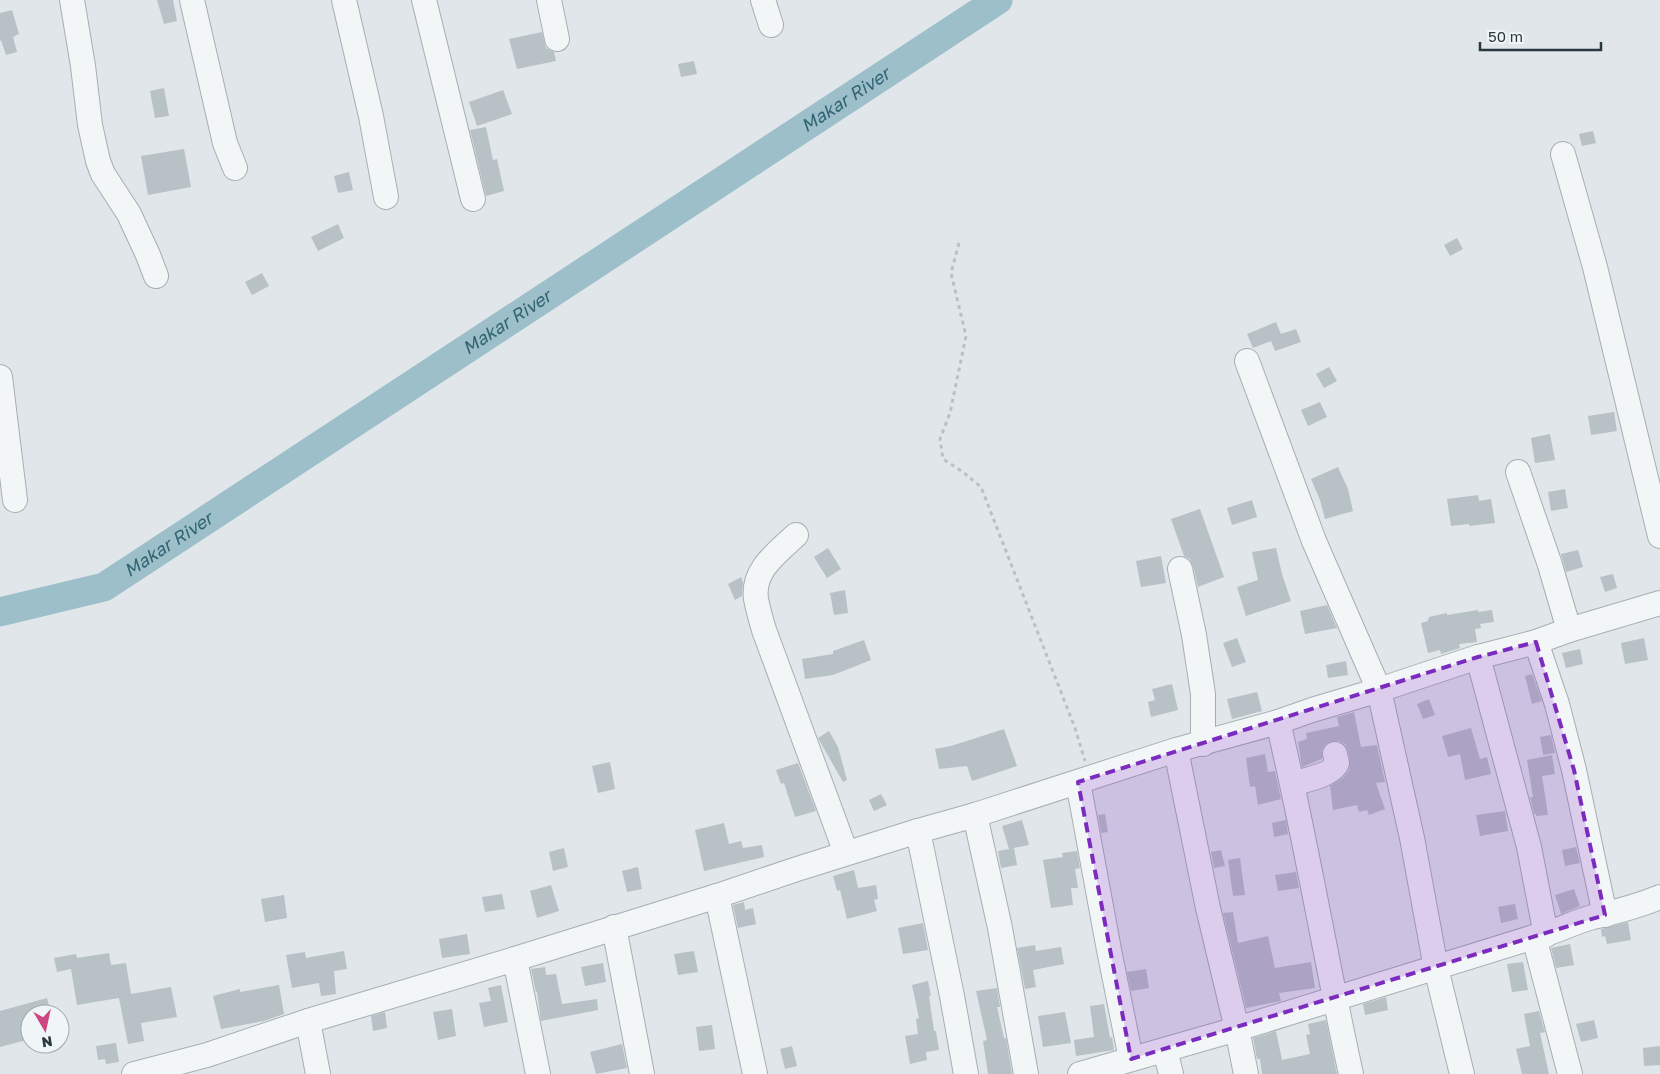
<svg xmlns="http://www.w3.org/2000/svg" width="1660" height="1074" viewBox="0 0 1660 1074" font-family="'Golos Text',sans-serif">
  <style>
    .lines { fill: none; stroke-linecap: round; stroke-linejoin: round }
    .river { stroke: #9cbfc9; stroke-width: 29 }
    .building { fill: #b8c1c6 }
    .minor-casing { stroke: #a5afb3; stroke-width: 26 }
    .path { stroke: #bac1c4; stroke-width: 3; stroke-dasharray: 4 4; stroke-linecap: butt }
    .minor { stroke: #f3f6f7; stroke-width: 24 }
    .marked { fill: #7b2cbf; fill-opacity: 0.2; stroke: #7b2cbf; stroke-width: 4; stroke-dasharray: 10 6; stroke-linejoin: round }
    .labels { text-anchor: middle; stroke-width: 4; stroke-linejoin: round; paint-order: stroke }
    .water-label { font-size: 18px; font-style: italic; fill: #336474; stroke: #f0f5f7 }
  </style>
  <rect width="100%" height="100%" fill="#e0e6e9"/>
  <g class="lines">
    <path class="river" id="s1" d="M 0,612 L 104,587 L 998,0"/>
  </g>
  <g class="building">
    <polygon points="157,0 173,0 177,21 164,24"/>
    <polygon points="12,10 19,34 13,37 17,52 6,55 1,40 0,41 0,13"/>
    <polygon points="542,32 546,48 554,52 556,61 517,69 509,39"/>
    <polygon points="694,61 697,74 681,77 678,64"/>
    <polygon points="164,88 169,116 155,118 150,91"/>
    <polygon points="503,90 512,114 477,126 469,102"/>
    <polygon points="486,127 493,160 497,159 504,191 486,196 470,130"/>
    <polygon points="1593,131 1596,143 1582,146 1579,134"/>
    <polygon points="184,149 191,187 148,195 141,156"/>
    <polygon points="349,172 353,190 338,193 334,176"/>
    <polygon points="338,224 344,238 318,251 311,237"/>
    <polygon points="1457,238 1463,249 1450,256 1444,245"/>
    <polygon points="262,273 269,286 252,295 245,282"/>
    <polygon points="1276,322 1281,334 1296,329 1301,342 1275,351 1271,341 1253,348 1247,334"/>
    <polygon points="1329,367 1337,381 1324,388 1316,374"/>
    <polygon points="1320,402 1327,417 1308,426 1301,410"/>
    <polygon points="1614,412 1617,431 1591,435 1588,416"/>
    <polygon points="1550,434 1555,460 1535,463 1531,438"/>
    <polygon points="1338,467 1348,489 1353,511 1325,519 1320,500 1311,479"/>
    <polygon points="1565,489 1568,508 1551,511 1548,492"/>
    <polygon points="1478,495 1479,501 1491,499 1495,523 1469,526 1469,524 1451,526 1447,499"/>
    <polygon points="1252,500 1257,517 1232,525 1227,508"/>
    <polygon points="1200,509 1224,577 1198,587 1193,566 1190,559 1184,556 1171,519"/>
    <polygon points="828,548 841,569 827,578 814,557"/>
    <polygon points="1276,548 1282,574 1291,601 1246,616 1237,587 1258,580 1252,552"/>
    <polygon points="1578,550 1583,567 1566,572 1561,554"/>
    <polygon points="1161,556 1166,583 1141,587 1136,561"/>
    <polygon points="1613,574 1617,588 1605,592 1600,577"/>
    <polygon points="741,577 743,582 742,596 735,600 728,584"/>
    <polygon points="845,590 848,613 834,615 830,593"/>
    <polygon points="1327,605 1337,628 1305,634 1300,611"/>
    <polygon points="1478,610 1478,612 1492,610 1494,622 1480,624 1481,628 1475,629 1477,642 1459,644 1460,648 1441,654 1440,650 1428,653 1421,623 1428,621 1429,617 1447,613 1447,615"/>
    <polygon points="1237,638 1246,662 1232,667 1223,643"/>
    <polygon points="1644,638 1648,660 1625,664 1621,643"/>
    <polygon points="864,640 871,660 833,675 805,679 802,659 833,654 833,651"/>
    <polygon points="1580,649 1583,664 1566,668 1562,653"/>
    <polygon points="1346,661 1348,675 1328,678 1326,665"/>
    <polygon points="1532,674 1542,701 1532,704 1525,676"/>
    <polygon points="1172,684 1178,710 1151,717 1148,702 1155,700 1152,689"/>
    <polygon points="1257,692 1262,711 1232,719 1227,699"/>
    <polygon points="1429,699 1435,715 1423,719 1417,704"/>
    <polygon points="1354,712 1361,747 1377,745 1385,782 1376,783 1385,809 1369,815 1367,810 1359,812 1357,805 1333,810 1330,786 1343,778 1349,770 1350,760 1348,751 1345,744 1339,741 1332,741 1326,744 1322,750 1322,759 1302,767 1298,742 1307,739 1306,733 1339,726 1337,717"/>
    <polygon points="1471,728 1480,759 1487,757 1491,774 1465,780 1460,754 1448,757 1442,736"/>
    <polygon points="1004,729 1017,766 972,781 967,766 939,769 935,749 951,746"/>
    <polygon points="829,731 838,747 847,780 843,782 818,738"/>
    <polygon points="1551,735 1555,753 1543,755 1540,737"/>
    <polygon points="1265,754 1268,772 1275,771 1281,799 1258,805 1255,786 1250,787 1246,758"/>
    <polygon points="1552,755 1555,774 1542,776 1548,815 1536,816 1536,814 1534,814 1530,797 1533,797 1527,760"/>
    <polygon points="610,762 615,789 598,793 592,766"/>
    <polygon points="798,763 816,811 795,817 784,783 781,784 776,770"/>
    <polygon points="881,794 887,805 874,811 869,800"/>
    <polygon points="1505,811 1508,831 1480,836 1476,815"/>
    <polygon points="1105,814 1108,832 1101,833 1098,815"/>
    <polygon points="1022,820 1029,845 1014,848 1017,865 1001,868 998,851 1009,849 1002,826"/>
    <polygon points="1286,820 1288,834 1274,837 1272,823"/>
    <polygon points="724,823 729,844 741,841 743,848 762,845 764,857 704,871 695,830"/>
    <polygon points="1576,847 1580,863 1565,866 1562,850"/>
    <polygon points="564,848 568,867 553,871 549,852"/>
    <polygon points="1221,850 1225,866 1214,868 1211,852"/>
    <polygon points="1077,851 1080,868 1075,869 1078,888 1071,888 1073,905 1051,908 1043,860 1063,857 1062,853"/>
    <polygon points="1240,858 1245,895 1233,896 1228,860"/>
    <polygon points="638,867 642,889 627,892 622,871"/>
    <polygon points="854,870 858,888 876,885 878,899 874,900 877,911 847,919 840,890 837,891 833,876"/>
    <polygon points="1296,872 1299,888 1278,891 1275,875"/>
    <polygon points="551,885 559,911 537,918 530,891"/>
    <polygon points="1574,889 1580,906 1561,914 1555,895"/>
    <polygon points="502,894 505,909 485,912 482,897"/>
    <polygon points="284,895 287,918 265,922 261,899"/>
    <polygon points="744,902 745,910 753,908 756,924 738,928 733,905"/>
    <polygon points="1515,904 1518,919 1501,923 1498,907"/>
    <polygon points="1233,912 1238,943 1268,936 1275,968 1311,962 1315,988 1279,993 1281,1001 1246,1008 1223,913"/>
    <polygon points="1628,922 1631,940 1607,944 1605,936 1602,937 1601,929"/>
    <polygon points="923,923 928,950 903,954 898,928"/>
    <polygon points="467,934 470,954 442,958 439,939"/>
    <polygon points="1570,944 1574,965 1556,968 1551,948"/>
    <polygon points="1035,945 1036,951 1061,947 1064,964 1033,970 1036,987 1025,989 1017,948"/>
    <polygon points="344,951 347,969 334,971 336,994 321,996 319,983 292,988 286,955 305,952 306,958"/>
    <polygon points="694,951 698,972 678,975 674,954"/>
    <polygon points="109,953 111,965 126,963 131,994 171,987 177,1017 141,1023 144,1041 128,1044 119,998 77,1005 71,969 57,972 54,958 76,954 77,958"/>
    <polygon points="1523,962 1528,990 1512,992 1507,964"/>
    <polygon points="603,963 606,982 585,986 581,967"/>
    <polygon points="545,967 546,975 556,974 562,1004 597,999 598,1010 541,1021 537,992 536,992 531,969"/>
    <polygon points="1146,969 1149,988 1131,991 1127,972"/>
    <polygon points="928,981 931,996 929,996 934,1031 936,1031 939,1050 926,1052 927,1060 910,1064 905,1036 918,1034 916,1019 919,1018 912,985"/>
    <polygon points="279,985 284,1014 264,1021 221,1029 213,996 240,989 240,992"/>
    <polygon points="501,985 508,1022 484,1027 479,1003 491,1001 488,988"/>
    <polygon points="997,988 1000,1007 997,1007 1004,1038 1006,1038 1012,1074 988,1074 983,1041 987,1040 976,991"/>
    <polygon points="1386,997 1388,1010 1365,1015 1363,1004"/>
    <polygon points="47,998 51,1014 30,1014 30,1039 0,1047 0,1011"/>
    <polygon points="1104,1004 1110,1038 1112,1037 1114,1050 1076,1056 1074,1040 1094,1037 1090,1006"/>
    <polygon points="452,1009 456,1036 438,1040 433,1012"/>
    <polygon points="1539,1011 1545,1032 1540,1033 1549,1074 1522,1074 1516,1049 1530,1046 1524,1014"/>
    <polygon points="385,1012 387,1028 373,1031 371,1016"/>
    <polygon points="1065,1012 1071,1043 1043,1047 1038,1016"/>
    <polygon points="1326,1020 1337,1074 1262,1074 1260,1059 1257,1059 1253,1038 1276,1031 1282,1060 1310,1054 1306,1035 1310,1034 1308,1024"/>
    <polygon points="1594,1020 1598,1038 1581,1042 1576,1024"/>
    <polygon points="712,1025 715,1049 699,1051 696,1027"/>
    <polygon points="116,1043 119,1062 106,1064 105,1059 98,1060 96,1046"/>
    <polygon points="622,1044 627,1068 596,1074 590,1052"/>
    <polygon points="792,1046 797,1066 785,1069 780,1049"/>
    <polygon points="1660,1046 1660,1065 1644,1066 1643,1048"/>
  </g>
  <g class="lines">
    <defs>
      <g id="minor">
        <polyline points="72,0 83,66 90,125 98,161 103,174 129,214 148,255 156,276"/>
        <polyline points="192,0 225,143 235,168"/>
        <polyline points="344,0 371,116 386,197"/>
        <polyline points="424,0 473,199"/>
        <polyline points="549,0 557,39"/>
        <polyline points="763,0 771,25"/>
        <polyline points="1563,154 1595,267 1660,536"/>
        <polyline points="1247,361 1314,541 1379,690 1412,838 1436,968 1462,1074"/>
        <polyline points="0,377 15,500"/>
        <polyline points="1518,472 1550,565 1569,630"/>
        <path d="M 796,535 C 777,553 752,570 756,599 C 758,609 761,620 764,630 L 846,853"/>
        <polyline points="1180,569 1194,635 1203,694 1203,744"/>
        <polyline points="1536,642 1557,704 1574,770 1605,915"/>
        <polyline points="1478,657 1529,847 1546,935"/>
        <path d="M 1278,722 C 1306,839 1325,957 1351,1074"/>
        <polyline points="1176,750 1208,908 1237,1029 1246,1074"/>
        <polyline points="1078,782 1109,950 1131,1059"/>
        <path d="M 1293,784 C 1304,780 1333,775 1337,763 L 1335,754"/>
        <polyline points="975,815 1000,928 1026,1074"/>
        <polyline points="918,831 952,996 966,1074"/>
        <polyline points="717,896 755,1074"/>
        <polyline points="614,927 642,1074"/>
        <polyline points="1534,937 1570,1074"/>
        <polyline points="515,959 538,1074"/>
        <polyline points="308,1021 318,1074"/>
        <polyline points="1165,1050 1171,1074"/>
        <polyline points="134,1074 207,1055 308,1021 515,959 717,896 797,869 918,831 975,815 1176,750 1278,722 1312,710 1379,690 1478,657 1536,642 1569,630 1660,603"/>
        <path d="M 1080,1074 L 1237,1029 L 1534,937 C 1555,933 1573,922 1593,917 C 1616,912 1638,906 1660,897"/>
      </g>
    </defs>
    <use href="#minor" class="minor-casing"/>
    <polyline class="path" points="959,243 951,273 966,336 950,413 940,439 943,459 963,472 981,487 1075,728 1085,761"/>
    <use href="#minor" class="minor"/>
  </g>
  <path class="marked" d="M 1536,642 L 1574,770 L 1605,915 L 1131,1059 L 1078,782 L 1478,657 Z"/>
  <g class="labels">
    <g class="water-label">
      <text dy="6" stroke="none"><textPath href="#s1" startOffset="994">Makar River</textPath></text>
      <text dy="6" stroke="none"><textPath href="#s1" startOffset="589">Makar River</textPath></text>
      <text dy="6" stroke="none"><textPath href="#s1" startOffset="184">Makar River</textPath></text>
    </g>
  </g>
  <g transform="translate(45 1029) rotate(171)"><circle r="24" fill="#f0f5f7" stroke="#a0aaae"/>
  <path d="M0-4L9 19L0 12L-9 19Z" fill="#cd4683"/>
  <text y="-8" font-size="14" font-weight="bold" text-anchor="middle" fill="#293941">N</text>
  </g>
  <path d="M1480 42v8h121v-8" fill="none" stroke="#293941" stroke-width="2.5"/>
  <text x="1488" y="42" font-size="15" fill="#293941" stroke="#f0f5f7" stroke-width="4" paint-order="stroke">50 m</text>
</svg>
